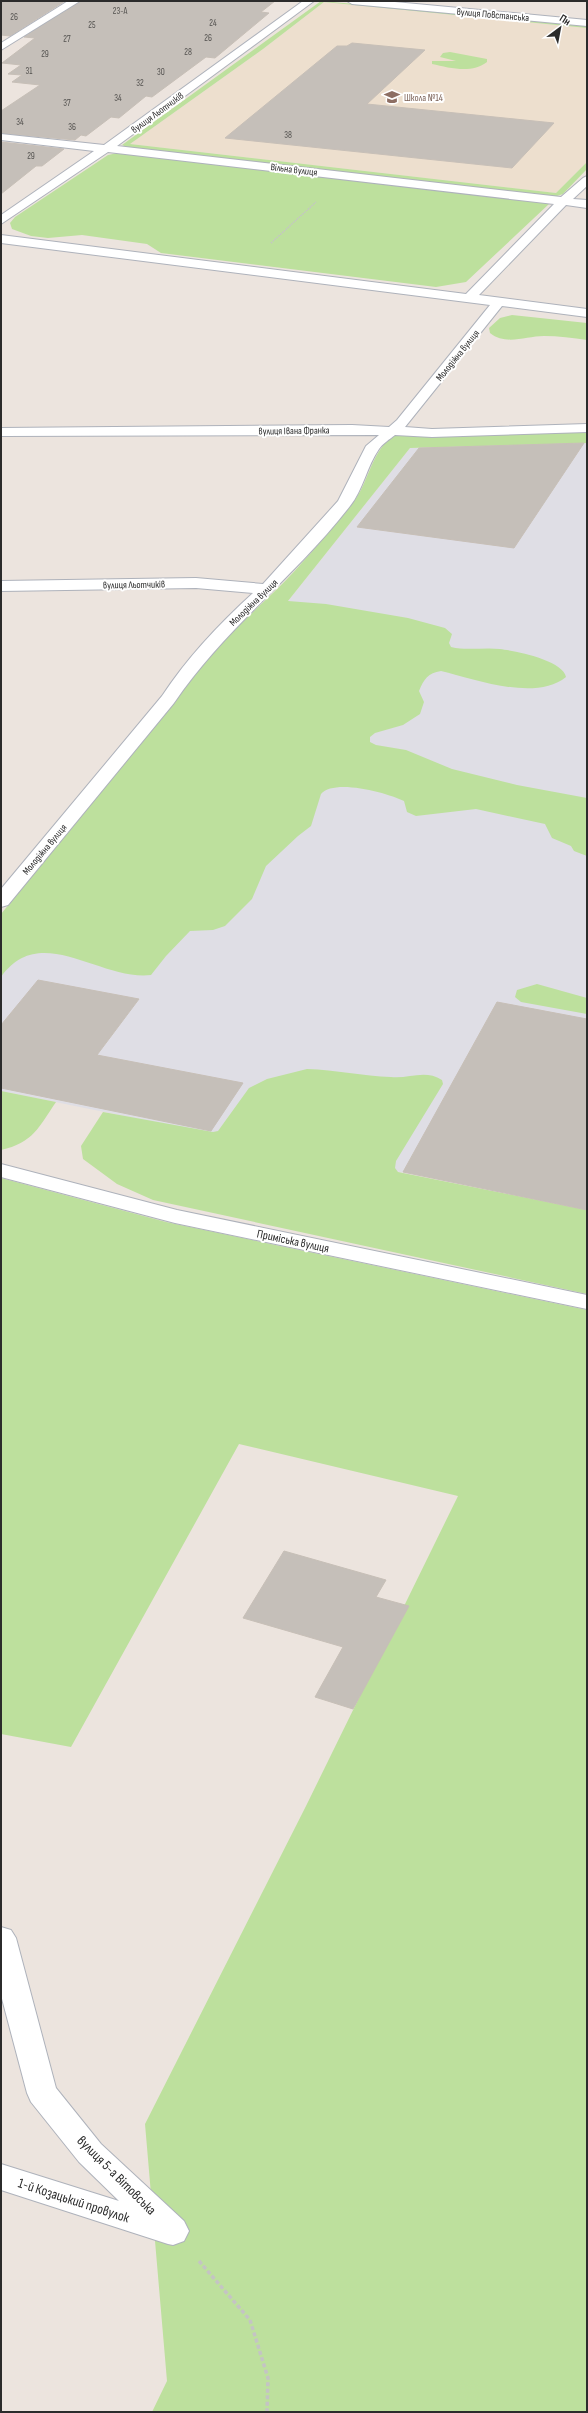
<svg xmlns="http://www.w3.org/2000/svg" width="588" height="2413" viewBox="0 0 588 2413" font-family="'Sofia Sans Condensed',sans-serif">
  <style>
    .industrial { fill: #dfdee5 }
    .education { fill: #eddfce }
    .green { fill: #bde09d }
    .building { fill: #c5bfb9; stroke: #c7bfb7 }
    .lines { fill: none; stroke-linecap: round; stroke-linejoin: round }
    .minor-casing { stroke: #aeb2bb; stroke-width: 2 }
    .path-far1 { stroke: #c4c4c4; stroke-width: 1.5; stroke-dasharray: 1.5 1; stroke-linecap: butt }
    .path { stroke: #c4c4c4; stroke-width: 3.5; stroke-dasharray: 4 2.5; stroke-linecap: butt }
    .minor { fill: #fff; fill-rule: evenodd }
    .labels { text-anchor: middle; stroke-width: 4; stroke-linejoin: round; paint-order: stroke }
    .far-number-label { font-size: 9px; fill: #52504e }
    .far-street-label { font-size: 10px; fill: #2b2b2b; stroke: #fff }
    .far-education-label { font-size: 10px; fill: #785e54; stroke: #fff; text-anchor: start }
    .street-label { font-size: 12px; fill: #2b2b2b; stroke: #fff }
    .near-street-label { font-size: 14px; fill: #2b2b2b; stroke: #fff }
  </style>
  <rect width="100%" height="100%" fill="#ece4de"/>
  <polygon class="industrial" points="587,443 587,1210 1,1091 1,961 410,448"/>
  <polygon class="education" points="324,2 587,28 587,162 556,193 130,144 263,49"/>
  <g class="green">
    <polygon points="321,1 587,25 587,28 324,2 263,49 130,144 556,193 587,162 587,169 563,194 554,197 129,148 122,145"/>
    <path d="M 450,52 L 487,59 L 487,62 C 472,74 450,68 432,64 L 432,61 L 456,61 L 440,57 L 443,53 Z"/>
    <polygon points="122,152 547,202 549,204 466,282 436,287 161,253 147,244 82,235 48,238 31,236 12,229 10,223 15,217 108,155"/>
    <path d="M 512,315 L 587,323 L 587,340 C 573,338 558,336 544,336 C 526,336 506,346 490,333 L 489,328 L 500,318 Z"/>
    <path d="M 587,431 L 587,443 L 410,448 L 288,601 L 326,604 L 408,618 L 445,628 L 452,634 L 449,643 L 451,647 C 467,651 484,647 500,649 C 515,651 563,660 566,677 C 535,702 475,679 441,671 C 428,673 424,679 419,691 L 424,702 L 420,714 L 403,725 L 375,733 L 370,737 L 370,742 L 376,745 L 406,750 L 452,769 L 517,785 L 587,798 L 587,856 L 574,851 L 571,846 L 552,838 L 545,824 L 476,809 L 416,816 L 407,812 L 404,801 C 388,793 334,778 321,794 L 311,826 L 298,836 L 266,866 L 252,899 L 225,926 L 213,930 L 190,931 L 166,956 L 151,975 C 100,981 40,921 1,977 L 1,914 L 175,701 C 202,659 239,625 275,591 C 302,565 327,534 351,505 C 370,483 370,450 396,434 Z"/>
    <polygon points="537,984 587,998 587,1014 521,1002 515,997 517,990"/>
    <path d="M 307,1069 C 336,1070 363,1076 391,1077 C 409,1079 425,1069 442,1080 L 443,1084 L 396,1161 L 395,1168 L 398,1172 L 587,1210 L 587,1294 L 153,1200 L 117,1184 L 83,1159 L 81,1146 L 103,1112 L 213,1132 L 218,1131 L 249,1088 L 267,1079 Z"/>
    <path d="M 1,1091 L 56,1102 C 39,1127 33,1143 1,1150 Z"/>
    <polygon points="1,1178 166,1222 587,1310 587,2412 152,2412 167,2381 145,2124 306,1806 458,1496 239,1444 71,1747 1,1734"/>
  </g>
  <g class="building">
    <polygon points="1,1 65,1 10,36 1,35"/>
    <polygon points="81,1 275,1 261,12 269,13 215,58 206,57 152,97 146,96 119,118 111,117 86,136 81,135 75,140 1,133 1,111 40,85 12,82 22,75 8,74 21,65 2,63 35,38 24,37"/>
    <polygon points="352,43 425,50 367,104 554,123 512,168 225,138 337,46 347,46"/>
    <polygon points="1,142 64,149 42,166 36,166 1,194"/>
    <polygon points="584,443 514,548 357,527 419,448"/>
    <polygon points="38,980 139,999 97,1055 243,1083 211,1131 1,1088 1,1025"/>
    <polygon points="497,1002 587,1019 587,1210 403,1172"/>
    <polygon points="284,1551 386,1580 376,1597 409,1606 353,1709 315,1697 343,1647 243,1618"/>
  </g>
  <g class="lines">
    <defs>
      <g id="minor">
        <polygon points="68,1 80,1 1,50 1,43"/>
        <path d="M 303,1 L 314,1 L 117,146 L 561,197 L 583,178 L 587,176 L 587,186 L 573,199 L 587,200 L 587,208 L 566,205 L 479,295 L 587,309 L 587,317 L 502,306 L 405,427 L 432,429 L 587,424 L 587,432 L 432,437 L 395,435 C 390,439 382,444 379,449 C 367,466 363,490 350,506 C 296,576 224,629 174,703 L 8,905 L 1,907 L 1,889 L 162,696 C 187,658 220,623 253,593 L 196,588 L 1,591 L 1,581 L 196,578 L 263,584 L 338,501 L 366,446 L 379,435 L 1,436 L 1,428 L 352,425 L 389,427 L 397,420 L 490,305 L 1,243 L 1,235 L 466,294 L 554,204 L 108,152 L 1,224 L 1,215 L 94,151 L 1,140 L 1,134 L 104,145 Z"/>
        <polygon points="347,1 384,1 587,20 587,26 352,4"/>
        <polygon points="1,1164 177,1210 587,1295 587,1309 175,1223 1,1177"/>
        <polygon points="1,1927 11,1930 16,1938 56,2088 101,2144 184,2221 189,2231 184,2241 173,2245 168,2244 1,2190 1,2164 119,2201 79,2162 31,2102 27,2093 1,1995"/>
      </g>
    </defs>
    <use href="#minor" class="minor-casing"/>
    <polyline class="path-far1" points="271,243 316,202"/>
    <polyline class="path" points="199,2261 250,2320 268,2378 267,2412"/>
    <use href="#minor" class="minor"/>
  </g>
  <defs>
    <symbol id="school-bare" viewBox="-9 -9 18 18"><path d="M0-5L7-2L0 1L-7-2ZM-4 1L0 2.5L4 1V4Q0 6-4 4Z" fill="#8d6e63" stroke="#fff" stroke-width="2.5" paint-order="stroke"/></symbol>
  </defs>
  <g fill-rule="evenodd">
    <use href="#school-bare" x="381" y="86" width="22" height="22"/>
  </g>
  <g class="labels">
    <g class="far-number-label">
      <text x="120" y="14">23-А</text>
      <text x="14" y="20">26</text>
      <text x="213" y="26">24</text>
      <text x="92" y="28">25</text>
      <text x="208" y="41">26</text>
      <text x="67" y="42">27</text>
      <text x="188" y="55">28</text>
      <text x="45" y="57">29</text>
      <text x="29" y="74">31</text>
      <text x="161" y="75">30</text>
      <text x="140" y="86">32</text>
      <text x="118" y="101">34</text>
      <text x="67" y="106">37</text>
      <text x="20" y="125">34</text>
      <text x="72" y="130">36</text>
      <text x="288" y="138">38</text>
      <text x="31" y="159">29</text>
    </g>
    <g class="far-street-label">
      <text transform="translate(493 14) rotate(5)" y="4">вулиця Повстанська</text>
      <text transform="translate(157 112) rotate(-36)" y="4">вулиця Льотчиків</text>
      <text transform="translate(294 169) rotate(7)" y="4">Вільна вулиця</text>
      <text transform="translate(457 355) rotate(-51)" y="4">Молодіжна вулиця</text>
      <text transform="translate(294 430) rotate(-1)" y="4">вулиця Івана Франка</text>
      <text transform="translate(134 584) rotate(-1)" y="4">вулиця Льотчиків</text>
      <text transform="translate(253 602) rotate(-44)" y="4">Молодіжна вулиця</text>
      <text transform="translate(44 849) rotate(-50)" y="4">Молодіжна вулиця</text>
    </g>
    <g class="far-education-label">
      <text x="404" y="101">Школа №14</text>
    </g>
    <g class="street-label">
      <text transform="translate(293 1241) rotate(12)" y="4">Приміська вулиця</text>
    </g>
    <g class="near-street-label">
      <text transform="translate(117 2175) rotate(45)" y="5">вулиця 5-а Вітовська</text>
      <text transform="translate(74 2200) rotate(18)" y="5">1-й Козацький провулок</text>
    </g>
  </g>
  <rect width="588" height="2413" fill="none" stroke="#2b2b2b" stroke-width="4"/>
  <g transform="translate(560 28) rotate(32)" stroke="#ffffff" stroke-width="3" paint-order="stroke">
  <path d="M0-3L7 15L0 10L-7 15Z" fill="#2b2b2b"/>
  <text y="-6" font-size="11" font-weight="bold" text-anchor="middle" fill="#2b2b2b">Пн</text>
  </g>
</svg>
